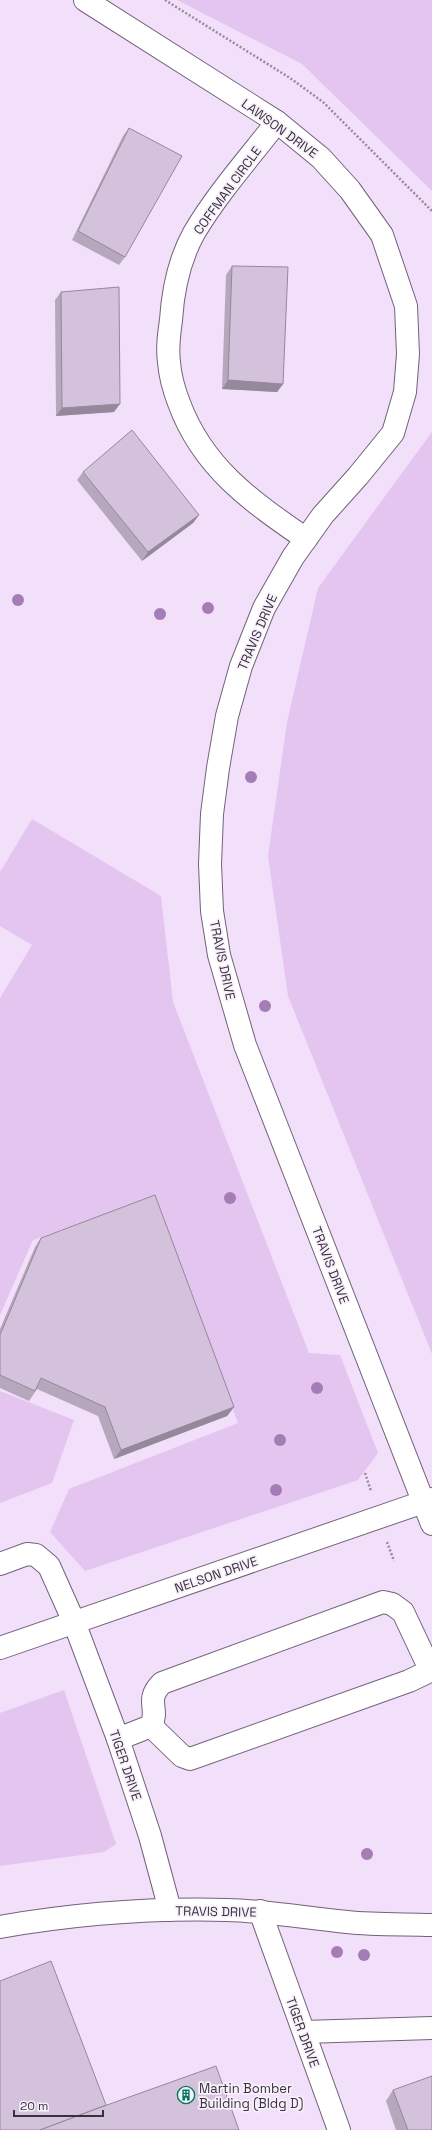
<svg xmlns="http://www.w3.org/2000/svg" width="432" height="2130" viewBox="0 0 432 2130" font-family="'Space Grotesk',sans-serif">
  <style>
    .green { fill: #e3c5f0 }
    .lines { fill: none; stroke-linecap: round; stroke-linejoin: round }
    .minor-casing { stroke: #726279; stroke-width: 24 }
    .path { stroke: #978a9d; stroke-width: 2.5; stroke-dasharray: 2 2; stroke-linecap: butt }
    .minor { stroke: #fff; stroke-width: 22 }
    .tree { fill: #a47db4 }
    .wall { fill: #b6a7bd }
    .shaded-wall { fill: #94889a }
    .building { fill: #d4c2dc; stroke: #94889a }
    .labels { text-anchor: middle; stroke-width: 3.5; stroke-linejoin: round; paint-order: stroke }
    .street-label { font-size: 13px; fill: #39323d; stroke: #f8f1fc }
    .poi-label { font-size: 13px; fill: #39323d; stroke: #f8f1fc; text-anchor: start }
  </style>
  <rect width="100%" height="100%" fill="#f2dffa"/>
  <g class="green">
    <polygon points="177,0 432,0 432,191 302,64"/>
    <polygon points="432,432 432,1354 288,996 268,856 287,722 318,588"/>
    <polygon points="32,819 161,896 173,1002 309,1353 340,1355 378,1453 358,1480 85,1571 50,1532 69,1489 238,1423 151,1197 33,1240 0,1315 0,998 32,945 0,926 0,872"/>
    <polygon points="0,1391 74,1420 52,1483 0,1503"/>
    <polygon points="64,1690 116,1844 104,1852 0,1866 0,1713"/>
  </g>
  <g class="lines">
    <defs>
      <g id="minor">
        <polyline points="85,0 277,122 321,158 350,190 382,235 406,306 408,354 405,392 393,433 358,476 323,515 293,557 264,608 241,666 227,716 218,768 212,814 210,864 212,911 219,955 245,1045 432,1524"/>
        <path d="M 277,122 C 249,158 217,194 194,233 C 179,260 173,289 171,320 C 169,334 167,348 169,362 C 170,376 174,390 179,403 C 203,468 251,501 306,539"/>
        <polyline points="0,1564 27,1554 36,1555 49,1566 74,1622 118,1739 150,1836 170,1910"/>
        <polyline points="0,1648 432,1499"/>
        <polyline points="151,1726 182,1756 190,1759 409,1681 432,1670"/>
        <path d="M 118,1739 L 151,1726 C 160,1708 144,1701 162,1683 L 383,1602 L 392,1604 L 403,1612 L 427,1663 L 432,1668"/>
        <polyline points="260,1911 339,2130"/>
        <path d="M 0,1927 C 74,1914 151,1908 227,1910 C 267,1911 307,1918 347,1922 C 375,1925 404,1924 432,1925"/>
        <polyline points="304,2032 432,2028"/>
      </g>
    </defs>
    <use href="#minor" class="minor-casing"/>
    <g class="path">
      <polyline points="165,0 290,78 323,102 432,211"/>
      <polyline points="365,1473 371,1491"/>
      <polyline points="387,1542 394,1561"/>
    </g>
    <use href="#minor" class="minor"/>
  </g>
  <g class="tree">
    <circle cx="18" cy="600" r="6"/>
    <circle cx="208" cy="608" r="6"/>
    <circle cx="160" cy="614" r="6"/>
    <circle cx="251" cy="777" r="6"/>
    <circle cx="265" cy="1006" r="6"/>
    <circle cx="230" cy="1198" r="6"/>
    <circle cx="317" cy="1388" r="6"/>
    <circle cx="280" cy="1440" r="6"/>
    <circle cx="276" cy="1490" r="6"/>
    <circle cx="367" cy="1854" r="6"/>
    <circle cx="337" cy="1952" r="6"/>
    <circle cx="364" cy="1955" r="6"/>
  </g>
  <g class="wall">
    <polygon points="129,128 125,257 119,265 72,240 123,136"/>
    <polygon points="232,266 283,384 277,392 222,389 226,275"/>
    <polygon points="61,292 114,412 56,416 55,300"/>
    <polygon points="83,472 199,515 193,523 142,561 77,480"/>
    <polygon points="41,1238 234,1407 227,1416 114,1459 98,1416 37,1389 29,1401 0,1388 0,1329 35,1247"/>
    <polygon points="393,2090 432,2130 396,2130 386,2101"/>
  </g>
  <g class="shaded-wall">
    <polygon points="228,380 283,384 277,392 222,389"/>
    <polygon points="120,404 114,412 56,416 62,408"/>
    <polygon points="199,515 193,523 142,561 148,552"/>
    <polygon points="234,1407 227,1416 114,1459 121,1450"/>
  </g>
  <g class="building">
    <polygon points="129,128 182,156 125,257 78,231"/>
    <polygon points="232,266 288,267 283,384 228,380"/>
    <polygon points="119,287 120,404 62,408 61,292"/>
    <polygon points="132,430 199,515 148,552 83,472"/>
    <polygon points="155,1195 234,1407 121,1450 105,1407 41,1378 35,1391 0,1375 0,1335 41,1238"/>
    <polygon points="51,1961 106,2105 40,2130 0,2130 0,1981"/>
    <polygon points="216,2066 239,2130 40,2130 107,2105"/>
    <polygon points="432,2076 432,2130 408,2130 393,2090"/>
  </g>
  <defs>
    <symbol id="building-ring" viewBox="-11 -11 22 22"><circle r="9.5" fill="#f8f1fc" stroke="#007a58" stroke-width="1.5"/><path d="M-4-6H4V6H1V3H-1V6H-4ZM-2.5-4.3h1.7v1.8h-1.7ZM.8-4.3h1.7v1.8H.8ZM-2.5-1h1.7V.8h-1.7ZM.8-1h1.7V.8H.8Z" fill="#007a58"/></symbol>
  </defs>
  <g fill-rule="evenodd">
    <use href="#building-ring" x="176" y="2085" width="20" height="20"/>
  </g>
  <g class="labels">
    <g class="street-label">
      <text transform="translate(280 128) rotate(36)" y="5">LAWSON DRIVE</text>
      <text transform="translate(227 190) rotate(-54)" y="5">COFFMAN CIRCLE</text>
      <text transform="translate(257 632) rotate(-67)" y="5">TRAVIS DRIVE</text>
      <text transform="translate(223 960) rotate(78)" y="5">TRAVIS DRIVE</text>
      <text transform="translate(331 1265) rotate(69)" y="5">TRAVIS DRIVE</text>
      <text transform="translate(216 1574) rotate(-19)" y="5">NELSON DRIVE</text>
      <text transform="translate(126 1765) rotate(71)" y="5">TIGER DRIVE</text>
      <text transform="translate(216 1911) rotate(1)" y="5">TRAVIS DRIVE</text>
      <text transform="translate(303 2032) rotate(70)" y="5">TIGER DRIVE</text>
    </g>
    <g class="poi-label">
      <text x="199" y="2093">Martin Bomber<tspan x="199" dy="15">Building (Bldg D)</tspan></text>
    </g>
  </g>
  <path d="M14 2110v6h89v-6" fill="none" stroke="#39323d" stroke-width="2"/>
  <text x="20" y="2110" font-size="12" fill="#39323d" stroke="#f8f1fc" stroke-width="3" paint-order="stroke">20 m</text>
</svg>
